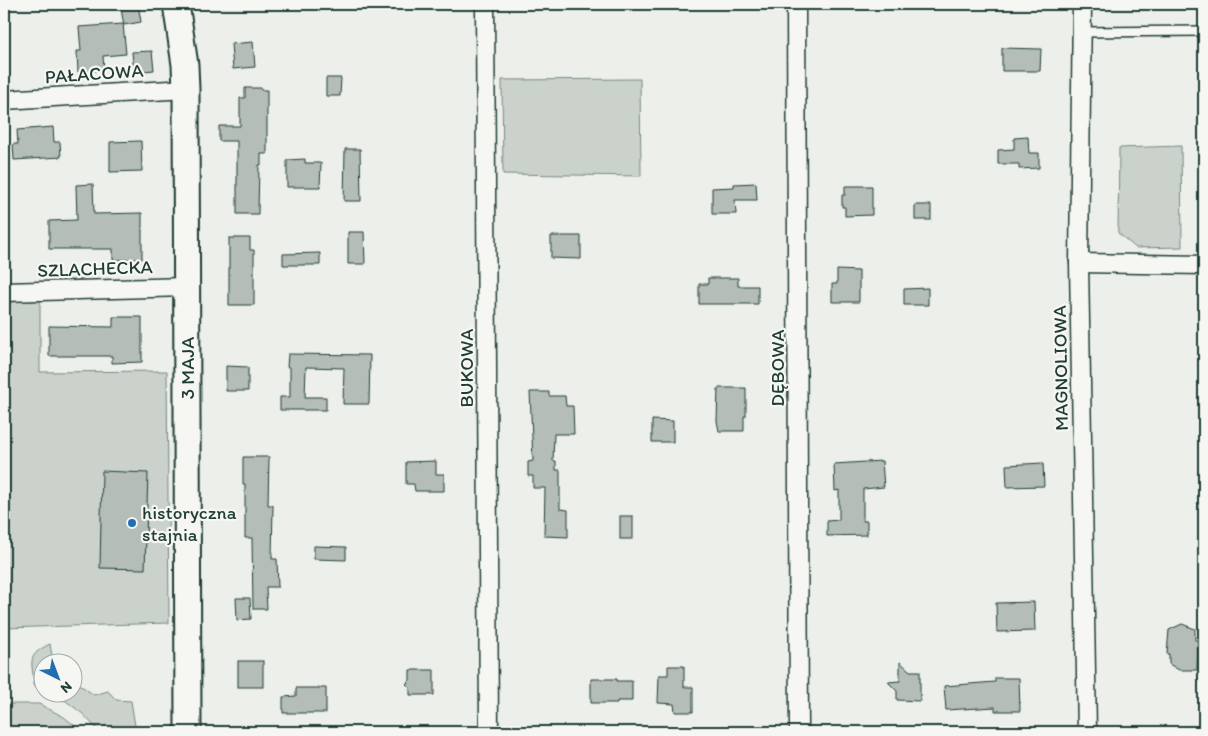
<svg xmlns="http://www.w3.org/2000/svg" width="1208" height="736" viewBox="0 0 1208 736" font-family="Itim,sans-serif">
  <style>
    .green { fill: #cbd2cc; stroke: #758880 }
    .building { fill: #b4bdb8; stroke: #1f3d34 }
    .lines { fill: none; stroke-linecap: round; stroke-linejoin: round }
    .lane-casing { stroke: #1f3d34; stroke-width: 12 }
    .street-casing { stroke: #1f3d34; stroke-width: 21 }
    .secondary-casing { stroke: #1f3d34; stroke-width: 29 }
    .lane { stroke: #f6f6f2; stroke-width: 9 }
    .street { stroke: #f6f6f2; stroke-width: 18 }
    .secondary { stroke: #f6f6f2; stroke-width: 25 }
    .poi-dot { fill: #1f6fb2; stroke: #f6f6f2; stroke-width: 2 }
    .labels { text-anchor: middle; stroke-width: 4.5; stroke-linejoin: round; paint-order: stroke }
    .street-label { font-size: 19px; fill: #1f3d34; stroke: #f6f6f2 }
    .poi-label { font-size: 19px; fill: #1f3d34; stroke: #f6f6f2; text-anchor: start }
  </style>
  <rect width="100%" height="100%" fill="#edefea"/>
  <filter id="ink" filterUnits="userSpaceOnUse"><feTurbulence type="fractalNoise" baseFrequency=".02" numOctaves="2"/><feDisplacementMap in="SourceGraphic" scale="10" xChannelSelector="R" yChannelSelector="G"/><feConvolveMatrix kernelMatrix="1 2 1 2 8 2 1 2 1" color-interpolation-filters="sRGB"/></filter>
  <g filter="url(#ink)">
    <g class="green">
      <polygon points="640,79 641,176 503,174 502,80"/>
      <polygon points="1181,146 1182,247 1136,248 1118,233 1119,148"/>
      <polygon points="40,296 40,372 167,371 169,623 4,628 4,301"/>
      <path d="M 50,644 L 52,656 L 58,663 L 42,664 L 42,691 L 34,685 C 32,660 26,656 50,644 Z"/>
      <polygon points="73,680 94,695 108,691 116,700 131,701 136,732 103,732 97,729 83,714 66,701 48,694 72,694"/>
      <polygon points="4,704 39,704 64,717 82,732 4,732"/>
    </g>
    <g class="building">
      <polygon points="120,4 138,4 141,22 124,25"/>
      <polygon points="123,24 126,54 103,56 104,70 78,72 77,51 81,51 79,27"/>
      <polygon points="253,42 255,67 233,69 231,44"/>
      <polygon points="1002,48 1041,49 1040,71 1002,71"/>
      <polygon points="152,51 154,70 134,72 132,52"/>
      <polygon points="326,78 341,78 340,96 326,96"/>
      <polygon points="245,88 261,88 261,90 267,90 267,154 261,154 261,165 259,165 258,214 237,214 237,141 219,141 219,126 240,126 240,98 245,98"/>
      <polygon points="53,127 54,142 60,142 61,157 14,160 13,144 18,144 17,130"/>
      <polygon points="1028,137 1029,153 1039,153 1039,168 1019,169 1019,164 998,164 998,150 1014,149 1014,138"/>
      <polygon points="141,141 142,171 110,172 110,142"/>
      <polygon points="345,149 360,149 361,201 344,201"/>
      <polygon points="305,159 305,163 321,163 320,187 287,187 287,160"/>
      <polygon points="756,183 757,200 735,200 736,214 712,214 712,188 734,187 734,184"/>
      <polygon points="93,184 94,214 142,213 142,259 113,260 113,249 49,249 49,221 77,220 76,185"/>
      <polygon points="845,186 872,186 872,215 845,216 845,207 842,207 842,195 845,195"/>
      <rect x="915" y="205" width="16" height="15"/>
      <polygon points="348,232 364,232 365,264 348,264"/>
      <polygon points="551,236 581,236 581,259 551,258"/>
      <polygon points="229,238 250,238 250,250 254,250 254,305 229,305"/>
      <polygon points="320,253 320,265 283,265 283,254"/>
      <polygon points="837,270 859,271 859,302 832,302 832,284 837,284"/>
      <polygon points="708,278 738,278 738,286 758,286 758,304 699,304 699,284 708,284"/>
      <polygon points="928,288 928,305 904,305 904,289"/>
      <polygon points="113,317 142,317 142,362 112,363 112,356 49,356 49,326 113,327"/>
      <polygon points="288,354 370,355 369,404 343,404 344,368 306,367 305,397 326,397 326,410 280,410 280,397 290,397 290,367 287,367"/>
      <polygon points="226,366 248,367 248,391 226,391"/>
      <polygon points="718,388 746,388 746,416 744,416 744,431 719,431 717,421"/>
      <polygon points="530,392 549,392 549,396 565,396 566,406 573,406 574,434 554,434 553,461 556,461 556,470 560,470 560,509 568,510 568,537 544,536 545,488 533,488 533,476 528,476 528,462 533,461"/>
      <polygon points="652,420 673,421 673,442 652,442"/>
      <polygon points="243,457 269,457 268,505 273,505 272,559 277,559 278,587 266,587 267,609 253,609 252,538 245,538 245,484 243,484"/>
      <polygon points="436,461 436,474 444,474 444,491 415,491 414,484 406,484 406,462"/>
      <polygon points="882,461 884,487 863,489 863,521 867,521 867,535 827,536 827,521 839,520 839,490 835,491 834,464"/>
      <polygon points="1043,463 1044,486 1007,487 1006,465"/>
      <polygon points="102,471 148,473 145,569 100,568"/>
      <rect x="620" y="516" width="13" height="23"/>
      <polygon points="314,546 346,547 346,560 314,559"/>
      <polygon points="236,598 250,598 251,619 237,620"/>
      <polygon points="1034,602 1035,631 997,632 996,603"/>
      <polygon points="1182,624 1195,629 1195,640 1198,640 1197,670 1179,670 1169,664 1169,654 1167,654 1169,630"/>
      <rect x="238" y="661" width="25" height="26"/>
      <polygon points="900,662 910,671 920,671 920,701 897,700 897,691 888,682 900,681"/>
      <polygon points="668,666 684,666 684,687 693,687 693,712 675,712 674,704 658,703 659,675 668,675"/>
      <polygon points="410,670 434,670 434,695 410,695 410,687 406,684 410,680"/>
      <polygon points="995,678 1019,678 1020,711 995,711 995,707 946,710 944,686 995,682"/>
      <polygon points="591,679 617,679 617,681 632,681 632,701 617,701 617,703 591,703"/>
      <polygon points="296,688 326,688 326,713 283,713 283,697 296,696"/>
    </g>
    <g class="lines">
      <defs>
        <polyline id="lane" points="1082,32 1204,31"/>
        <g id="street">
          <polyline points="485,4 489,732"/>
          <polyline points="796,4 799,732"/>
          <polyline points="1082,4 1079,263 1087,732"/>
          <polyline points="4,100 186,89"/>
          <polyline points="1079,263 1204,265"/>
          <polyline points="4,292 187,287"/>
        </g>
        <polyline id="secondary" points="176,4 185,65 186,89 188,732"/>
      </defs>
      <use href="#lane" class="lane-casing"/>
      <use href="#street" class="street-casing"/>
      <use href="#secondary" class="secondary-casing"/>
      <use href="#lane" class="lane"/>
      <use href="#street" class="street"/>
      <use href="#secondary" class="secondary"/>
    </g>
  </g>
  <circle class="poi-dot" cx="132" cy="523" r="5"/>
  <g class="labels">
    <g class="street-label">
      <text transform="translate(94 73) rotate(-4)" y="7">PAŁACOWA</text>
      <text transform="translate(95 268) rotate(-2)" y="7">SZLACHECKA</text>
      <text transform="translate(187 368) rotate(-90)" y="7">3 MAJA</text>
      <text transform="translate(466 368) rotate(-90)" y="7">BUKOWA</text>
      <text transform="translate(777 368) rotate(-90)" y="7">DĘBOWA</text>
      <text transform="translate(1060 368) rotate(-91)" y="7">MAGNOLIOWA</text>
    </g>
    <g class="poi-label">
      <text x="142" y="519">historyczna<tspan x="142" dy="22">stajnia</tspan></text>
    </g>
  </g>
  <rect width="1208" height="736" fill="none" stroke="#f6f6f2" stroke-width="20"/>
  <rect x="10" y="10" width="1188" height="716" fill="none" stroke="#1f3d34" stroke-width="2" filter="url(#ink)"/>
  <g transform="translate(58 678) rotate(138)"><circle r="24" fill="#f6f6f2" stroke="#a0aca6"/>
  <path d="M0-4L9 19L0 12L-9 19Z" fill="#1f6fb2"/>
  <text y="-8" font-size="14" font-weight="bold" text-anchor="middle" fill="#1f3d34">N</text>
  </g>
</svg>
